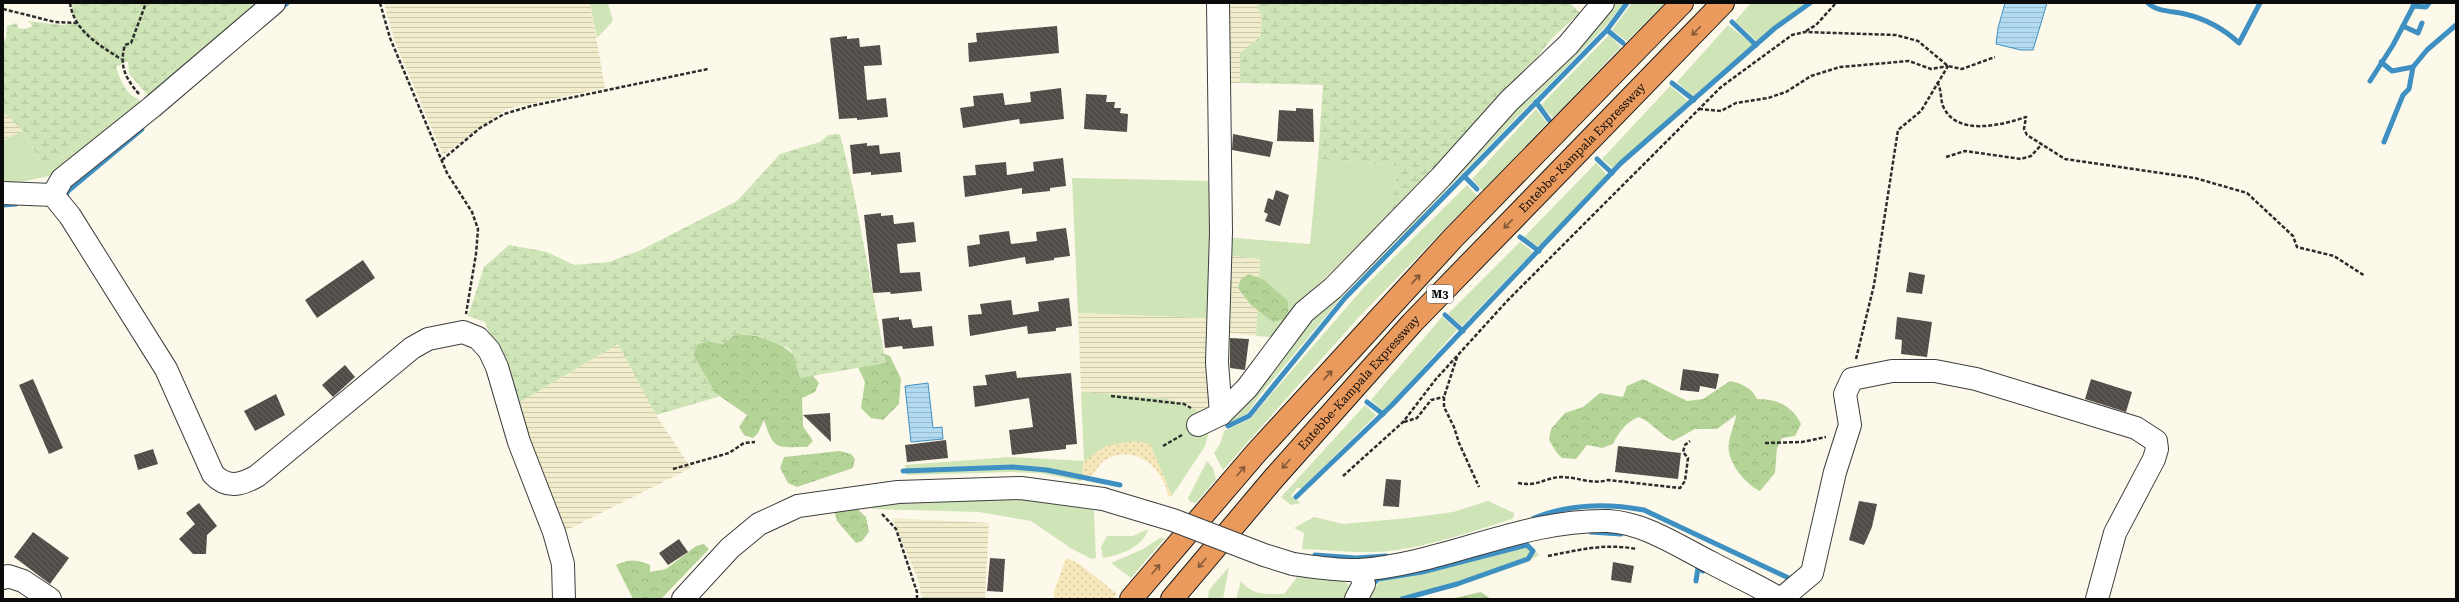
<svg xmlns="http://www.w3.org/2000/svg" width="2459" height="602" viewBox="0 0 2459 602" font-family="'Roboto Serif',serif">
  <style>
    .farmland { fill: url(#farmland-rules) }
    .grass { fill: #cfe4b7 }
    .forest { fill: url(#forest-crowns) }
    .wetland { fill: url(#wetland-marsh) }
    .sand { fill: url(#sand-dots) }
    .water { fill: url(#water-rules); stroke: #3f90c2 }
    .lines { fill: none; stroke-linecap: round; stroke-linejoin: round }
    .stream { stroke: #3f90c2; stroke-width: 5 }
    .building { fill: url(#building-back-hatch) }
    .minor-casing { stroke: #3e3e3e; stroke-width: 24 }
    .highway-casing { stroke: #1c1c1c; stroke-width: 24 }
    .path { stroke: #2d2d2d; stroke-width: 2.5; stroke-dasharray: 4 2; stroke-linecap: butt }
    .minor { stroke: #fff; stroke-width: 22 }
    .highway { stroke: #e99a5c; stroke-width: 22 }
    .minor-bridge-casing { stroke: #3e3e3e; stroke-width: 24; stroke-linecap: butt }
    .minor-bridge { stroke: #fff; stroke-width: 22 }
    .oneway { stroke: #855a38 }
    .labels { text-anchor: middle; stroke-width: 4; stroke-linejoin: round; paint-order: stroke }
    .shield { fill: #fff; stroke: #545454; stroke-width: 1 }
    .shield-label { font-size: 11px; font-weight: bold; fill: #0b0b0b }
    .street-label { font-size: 12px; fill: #0b0b0b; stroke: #fff }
  </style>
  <defs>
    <pattern id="farmland-rules" width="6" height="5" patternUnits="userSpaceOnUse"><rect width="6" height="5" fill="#f1edcc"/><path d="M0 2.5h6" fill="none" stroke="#cdcaae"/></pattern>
    <pattern id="forest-crowns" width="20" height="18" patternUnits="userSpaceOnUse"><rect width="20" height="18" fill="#b4d497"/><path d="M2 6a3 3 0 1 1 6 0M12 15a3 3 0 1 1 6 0" fill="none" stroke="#99b581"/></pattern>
    <pattern id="wetland-marsh" width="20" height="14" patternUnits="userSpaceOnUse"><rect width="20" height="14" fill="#cfe4b7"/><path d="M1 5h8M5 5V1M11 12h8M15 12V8" fill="none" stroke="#b0c29c"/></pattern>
    <pattern id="sand-dots" width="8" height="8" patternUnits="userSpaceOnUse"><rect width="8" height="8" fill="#f6e7ba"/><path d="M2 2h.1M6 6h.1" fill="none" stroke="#d2c59f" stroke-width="1.8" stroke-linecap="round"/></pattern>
    <pattern id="water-rules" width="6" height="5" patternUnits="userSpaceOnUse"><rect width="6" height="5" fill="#b2dbf1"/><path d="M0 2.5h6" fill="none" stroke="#98bbcd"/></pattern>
    <pattern id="building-back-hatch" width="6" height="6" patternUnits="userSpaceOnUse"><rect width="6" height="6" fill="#524c48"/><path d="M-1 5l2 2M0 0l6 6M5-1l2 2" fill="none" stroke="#66615e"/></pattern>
  </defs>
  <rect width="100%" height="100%" fill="#fdf9ea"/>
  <g class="farmland">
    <polygon points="384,3 590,3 605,88 506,109 443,155 395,42"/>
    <polygon points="1225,3 1256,3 1262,17 1260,37 1240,53 1240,83 1226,83"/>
    <polygon points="3,111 23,131 3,140"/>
    <polygon points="1226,255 1260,259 1256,336 1222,332"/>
    <polygon points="1078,313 1209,318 1213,417 1165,398 1081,392"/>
    <polygon points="618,344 656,415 691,468 561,533 515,405"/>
    <polygon points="892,518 989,523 985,599 922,599 919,582"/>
  </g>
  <g class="grass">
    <polygon points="244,3 263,3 149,96 146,93"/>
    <polygon points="590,3 608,3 613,21 597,38"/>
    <polygon points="1612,3 1624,3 1605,27 1342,297 1260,395 1247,414 1229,423 1230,413 1300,326"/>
    <polygon points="1632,3 1665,3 1627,41 1612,30"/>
    <polygon points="1751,3 1805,3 1757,41 1735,21"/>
    <polygon points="1728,25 1753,45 1693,96 1677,82"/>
    <polygon points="1609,35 1621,47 1553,118 1541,105"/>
    <polygon points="1670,86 1688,101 1613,168 1602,159"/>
    <polygon points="138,99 142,103 58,174 3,186 3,140 23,131 46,170"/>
    <polygon points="1536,109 1547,123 1483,191 1472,179"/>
    <polygon points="1318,159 1398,166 1391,212 1311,292 1281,338 1256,336 1260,259 1226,255 1224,237 1310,244"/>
    <polygon points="1596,163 1607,175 1539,247 1524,237"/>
    <polygon points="1072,178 1215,181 1208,318 1078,313"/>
    <polygon points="1467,185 1477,196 1358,318 1223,470 1214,453 1220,444 1224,431 1250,419 1365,286"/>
    <polygon points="1520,242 1533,252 1462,326 1448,314"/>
    <polygon points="1442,317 1457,330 1384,411 1371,400"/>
    <polygon points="1081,392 1165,398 1213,417 1205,446 1172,496 1150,444 1084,461 1081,481 1039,473 1012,472 907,475 905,465 1009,457 1084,461"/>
    <polygon points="1365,405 1376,415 1302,488 1297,488 1291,496 1301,503 1291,505 1281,497"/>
    <polygon points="1207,461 1213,468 1216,479 1196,503 1190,502 1188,498"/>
    <polygon points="999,493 1084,505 1094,511 1096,558 1092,559 1072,549 1031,521 979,512 873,509 870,506"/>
    <path d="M 1488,501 L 1514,513 L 1514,516 L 1512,519 C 1474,531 1436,544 1397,550 C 1365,555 1334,550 1302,549 L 1304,533 L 1294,528 L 1314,517 L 1343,524 L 1408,518 L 1453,512 Z"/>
    <path d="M 1148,529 C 1144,547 1120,555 1103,558 L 1101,547 L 1107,536 L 1133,536 Z"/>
    <polygon points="1160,538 1165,538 1131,578 1111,563 1143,549"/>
    <polygon points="1527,541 1539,555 1527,562 1456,587 1409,599 1368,599 1379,582 1387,578 1447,567"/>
    <polygon points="1229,567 1223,599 1208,599 1209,590"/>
    <path d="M 1300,569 L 1343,581 L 1354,588 L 1350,599 L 1236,599 L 1241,581 C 1252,596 1267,594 1284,594 L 1295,580 Z"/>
  </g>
  <g class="forest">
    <polygon points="1249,274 1264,280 1288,301 1288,312 1284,319 1273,322 1251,305 1238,288 1241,279"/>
    <path d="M 736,334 C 779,335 793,352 819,383 L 815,392 L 802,398 L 803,426 L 813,441 L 807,447 C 776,447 774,451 764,420 L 758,433 L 753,438 L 744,435 L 739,427 L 747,415 L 715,393 L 693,355 L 697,344 L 709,341 L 722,344 Z"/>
    <polygon points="875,350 890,356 901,379 899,404 883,420 871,418 861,408 865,382 856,363"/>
    <path d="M 1643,379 L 1687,401 L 1703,399 L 1730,381 C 1741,383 1752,388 1757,399 C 1777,399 1792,405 1801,424 L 1795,436 L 1782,438 L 1777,448 L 1775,473 L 1760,491 C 1745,484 1725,460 1729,442 C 1730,433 1735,424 1736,415 L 1717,429 L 1695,429 L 1673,441 C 1659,434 1653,423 1639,417 C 1626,422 1619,432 1613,444 L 1602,448 L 1587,445 L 1576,459 L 1562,458 L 1557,453 L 1549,440 L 1551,429 L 1565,413 L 1583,407 L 1600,393 L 1623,397 L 1627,386 Z"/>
    <polygon points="840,451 851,454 855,459 853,468 797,487 788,483 780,468 784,457"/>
    <polygon points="851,503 866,517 869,532 862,541 856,543 837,521 833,506"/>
    <path d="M 704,544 L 709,549 L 661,599 L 633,599 L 616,565 C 629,559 637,559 650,565 L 650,572 L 666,569 L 696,546 Z"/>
    <polygon points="1481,592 1491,599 1450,599"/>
  </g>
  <g class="wetland">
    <path d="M 73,3 L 244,3 L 146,93 L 129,74 L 128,61 L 116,67 C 120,79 126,95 138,99 L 46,170 L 23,131 L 3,111 L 3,39 L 6,39 L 7,26 L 17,23 L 18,28 L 25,29 L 33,26 L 28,21 L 62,25 L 77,23 L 71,11 Z"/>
    <polygon points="1256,3 1570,3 1580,13 1552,38 1500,105 1391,212 1398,166 1318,159 1323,85 1240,83 1240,53 1260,37 1262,17"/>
    <polygon points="840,134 853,188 886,363 800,378 792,352 788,348 753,335 736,334 722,344 709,341 697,344 693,355 715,393 721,396 656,415 618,344 515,405 485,322 468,316 484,267 509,245 547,252 574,265 609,262 641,250 737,201 780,154 820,142 828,135"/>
  </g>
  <g class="sand">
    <path d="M 1134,441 L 1150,444 L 1172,496 L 1168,496 C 1164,467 1132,442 1104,461 C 1099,464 1096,471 1092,476 L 1082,475 L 1084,461 L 1106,446 Z"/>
    <polygon points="1066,558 1078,563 1117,594 1113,599 1054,599 1054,592"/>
  </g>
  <g class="water">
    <polygon points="2005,3 2047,3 2033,50 2021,50 1996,44 1998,28"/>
    <polygon points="928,383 933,428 942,427 943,439 911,442 905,386"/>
  </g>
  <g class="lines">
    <g class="stream">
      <path d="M 2148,3 C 2157,12 2173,11 2185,14 C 2206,19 2224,29 2239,43 L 2260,3"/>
      <polyline points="2413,6 2426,7 2429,3"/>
      <polyline points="279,10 287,3"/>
      <polyline points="1732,22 1756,45"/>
      <polyline points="2403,26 2418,33 2422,23"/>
      <polyline points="1607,30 1623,43"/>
      <polyline points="2381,62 2392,71 2413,67 2409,89 2403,95 2384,142"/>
      <polyline points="2413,67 2427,50 2456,25"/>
      <polyline points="2370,81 2393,45 2415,3"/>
      <polyline points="1672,83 1694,100"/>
      <polyline points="1536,102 1549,120"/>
      <polyline points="1597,159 1612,173"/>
      <polyline points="1464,176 1477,189"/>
      <polyline points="68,199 66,195 68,191 142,129"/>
      <polyline points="3,205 16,204"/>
      <polyline points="1520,237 1539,251"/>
      <polyline points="1445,315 1463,331"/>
      <polyline points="1367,402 1383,414"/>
      <polyline points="1228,426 1249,416 1345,298 1607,30 1627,3"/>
      <polyline points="903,471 1013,467 1047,470 1120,485"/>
      <polyline points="1296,497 1392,405 1621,163 1775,28 1810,3"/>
      <path d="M 1534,518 C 1569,504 1607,503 1644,510 L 1795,581"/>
      <polyline points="1591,532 1621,534"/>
      <polyline points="1315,555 1356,558 1386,556"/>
      <polyline points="1696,581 1698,568 1703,571"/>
      <polyline points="1371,586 1378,579 1422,572 1527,545 1533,551 1528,559 1457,584 1402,599"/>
    </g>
  </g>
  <g class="building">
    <polygon points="1057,26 1059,53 969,62 968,43 977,42 976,33"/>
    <polygon points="847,36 847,39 859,38 860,47 880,45 882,65 864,66 867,100 886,98 888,117 857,120 857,118 839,119 830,38"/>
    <polygon points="1061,88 1064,119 1020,124 1019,119 963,128 960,108 974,106 973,96 1003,93 1005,105 1031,102 1030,92"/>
    <polygon points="1086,94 1107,95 1106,102 1115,102 1114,108 1121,108 1120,113 1128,114 1127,132 1084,129"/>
    <polygon points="1296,108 1313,109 1314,142 1277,141 1279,110 1296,111"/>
    <polygon points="1233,134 1273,142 1270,157 1232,150"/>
    <polygon points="867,143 867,146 879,145 880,154 900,152 902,172 871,175 871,172 853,174 850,145"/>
    <polygon points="1063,158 1066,186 1050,188 1050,191 1022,194 1022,188 965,197 963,176 976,175 975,165 1006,162 1007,175 1034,171 1033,162"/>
    <polygon points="1276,190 1289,195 1280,226 1265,221 1268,214 1264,212 1268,198 1273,200"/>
    <polygon points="881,213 881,216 893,215 894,224 914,222 916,242 897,244 900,273 920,272 922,291 891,294 890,292 873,293 864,215"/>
    <polygon points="1066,228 1070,256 1054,258 1054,260 1026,264 1025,257 969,267 967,246 980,244 979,235 1009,231 1011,244 1037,241 1036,232"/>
    <polygon points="363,260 375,278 317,318 305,300"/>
    <polygon points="1909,272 1925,275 1922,294 1906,292"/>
    <polygon points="1069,298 1072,326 1056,328 1056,331 1028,334 1027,326 970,336 968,315 982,314 980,304 1011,300 1013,315 1039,311 1038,302"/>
    <polygon points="899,317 899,320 911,319 913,328 932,326 934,346 903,349 902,346 885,348 882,319"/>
    <polygon points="1897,317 1932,322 1927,357 1901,354 1902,340 1895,339"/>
    <polygon points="1230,338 1249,339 1245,370 1230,368"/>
    <polygon points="345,365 355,377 333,397 322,385"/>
    <polygon points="1683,369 1719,374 1716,389 1700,386 1699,392 1680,390"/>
    <polygon points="1016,371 1017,378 1071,373 1077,444 1066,445 1066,449 1012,455 1009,430 1033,427 1029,398 975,407 973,386 987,385 985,375"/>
    <polygon points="33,379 63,448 49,454 19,385"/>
    <polygon points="2091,379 2132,392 2126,412 2085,399"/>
    <polygon points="276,394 285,415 255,431 244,411"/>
    <polygon points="830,413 831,442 803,415"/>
    <polygon points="946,440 948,458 907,462 905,445"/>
    <polygon points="1618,446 1681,453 1678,479 1615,472"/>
    <polygon points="153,449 158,464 138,470 134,455"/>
    <polygon points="1386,479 1401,480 1399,507 1383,506"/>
    <polygon points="1859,501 1877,504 1872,527 1864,545 1849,540"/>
    <polygon points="199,503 217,526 207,535 206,554 193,554 179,539 195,524 186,513"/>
    <polygon points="33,532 69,558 50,584 14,557"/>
    <polygon points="679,539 688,552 668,565 659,553"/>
    <polygon points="990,558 1005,559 1003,592 987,591"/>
    <polygon points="1613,562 1634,566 1631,583 1611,580"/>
  </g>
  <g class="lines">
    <defs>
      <g id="minor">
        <polyline points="1218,3 1221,232 1217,363 1221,414"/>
        <path d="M 3,193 L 53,195 L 70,216 L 166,369 L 213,474 C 227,489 241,485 257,476 L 412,348 L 428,339 L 463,332 L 478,338 L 489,350 L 497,367 L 519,442 L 554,532 L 563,564 L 564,599"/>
        <polyline points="53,195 62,179 152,107 274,3"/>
        <polyline points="1198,425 1221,414 1247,388 1304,312 1333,288 1441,177 1509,101 1568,45 1603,3"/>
        <path d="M 1293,564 C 1314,567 1337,571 1359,570 C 1444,564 1522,519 1608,521 C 1645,523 1678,546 1710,562 C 1734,575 1757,585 1780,599"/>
        <polyline points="3,578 8,576 23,581 50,599"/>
        <polyline points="683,599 730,548 759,524 798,506 898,492 1021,488 1103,499"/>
        <polyline points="1356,599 1364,584 1359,570"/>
        <polyline points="1781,599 1812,573 1835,472 1850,425 1845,394 1852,379 1892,371 1935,371 1976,379 2136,428 2156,441 2157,449 2154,459 2115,533 2097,599"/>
      </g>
      <g id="highway">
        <polyline points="1131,599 1256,453 1454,237 1682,3"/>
        <path id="s1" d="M 1172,599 L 1274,478 L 1412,323 L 1723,3"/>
      </g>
    </defs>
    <use href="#minor" class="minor-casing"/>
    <use href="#highway" class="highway-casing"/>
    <g class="path">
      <path d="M 70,3 C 74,31 99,45 121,59"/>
      <polyline points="380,3 390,38 447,173 472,212 478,229 476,254 466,314"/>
      <polyline points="3,9 55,22 77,23"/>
      <polyline points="1806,31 1816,25 1836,3"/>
      <path d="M 1937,82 C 1942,90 1940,98 1943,106 C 1956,137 2002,125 2026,117 L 2024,129 L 2027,135 L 2065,159 L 2195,178 L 2247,193 L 2293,236 L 2297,247 L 2334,256 L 2365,276"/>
      <path d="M 139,94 C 125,78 119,65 125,45 L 131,43 L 146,3"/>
      <polyline points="1699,109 1721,111 1736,103 1768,98 1786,92 1811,76 1840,67 1909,61 1931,69 1948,66"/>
      <polyline points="1946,157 1965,151 2021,159 2031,156 2042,144"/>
      <polyline points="442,160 480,128 504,114 531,106 708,69"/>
      <polyline points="1457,357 1444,397 1444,407 1454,427 1459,443 1479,487"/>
      <polyline points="1856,359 1874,285 1898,130 1921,111 1948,66"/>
      <polyline points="1111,396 1184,404 1191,408"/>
      <polyline points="1404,422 1417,418 1431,400 1444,397"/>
      <polyline points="1765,443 1802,442 1826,437"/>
      <polyline points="1163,446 1182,435"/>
      <polyline points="673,469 729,453 744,443 755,442"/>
      <polyline points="1343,476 1403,422 1436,379 1508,300 1721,87 1792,35 1805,32 1896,35 1918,41 1948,66 1962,69 1995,57"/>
      <path d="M 1518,483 C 1539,487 1543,478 1561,477 C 1577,477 1593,485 1608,480 L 1680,488 L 1685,481 L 1688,458 L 1683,452 L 1685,445 L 1690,441"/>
      <polyline points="882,514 896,529 917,592 917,599"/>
      <path d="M 1548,556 C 1578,550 1606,543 1636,549"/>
    </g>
    <use href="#minor" class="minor"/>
    <use href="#highway" class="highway"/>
    <defs>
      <polyline id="minor-bridge" points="1103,499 1173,520 1264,555 1293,564"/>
    </defs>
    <use href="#minor-bridge" class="minor-bridge-casing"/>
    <use href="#minor-bridge" class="minor-bridge"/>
  </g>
  <defs><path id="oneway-shaft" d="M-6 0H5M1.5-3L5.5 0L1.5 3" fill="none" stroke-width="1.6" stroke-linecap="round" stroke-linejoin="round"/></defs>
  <g class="oneway">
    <use href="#oneway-shaft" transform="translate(1696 31) rotate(134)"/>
    <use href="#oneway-shaft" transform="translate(1508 224) rotate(134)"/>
    <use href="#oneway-shaft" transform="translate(1416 279) rotate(-47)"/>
    <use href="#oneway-shaft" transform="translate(1328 375) rotate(-47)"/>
    <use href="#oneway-shaft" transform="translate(1286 464) rotate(132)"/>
    <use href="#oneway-shaft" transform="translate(1241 471) rotate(-49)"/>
    <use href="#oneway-shaft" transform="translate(1202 563) rotate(130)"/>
    <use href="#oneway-shaft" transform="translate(1156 569) rotate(-49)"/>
  </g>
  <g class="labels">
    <rect class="shield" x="1427" y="285" width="26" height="18" rx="3"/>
    <g class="shield-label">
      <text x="1440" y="298">M3</text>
    </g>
    <g class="street-label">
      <text dy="4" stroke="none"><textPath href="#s1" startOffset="610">Entebbe-Kampala Expressway</textPath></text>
      <text dy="4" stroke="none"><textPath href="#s1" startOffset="286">Entebbe-Kampala Expressway</textPath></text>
    </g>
  </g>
  <rect width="2459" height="602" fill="none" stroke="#0b0b0b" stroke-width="8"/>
</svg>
